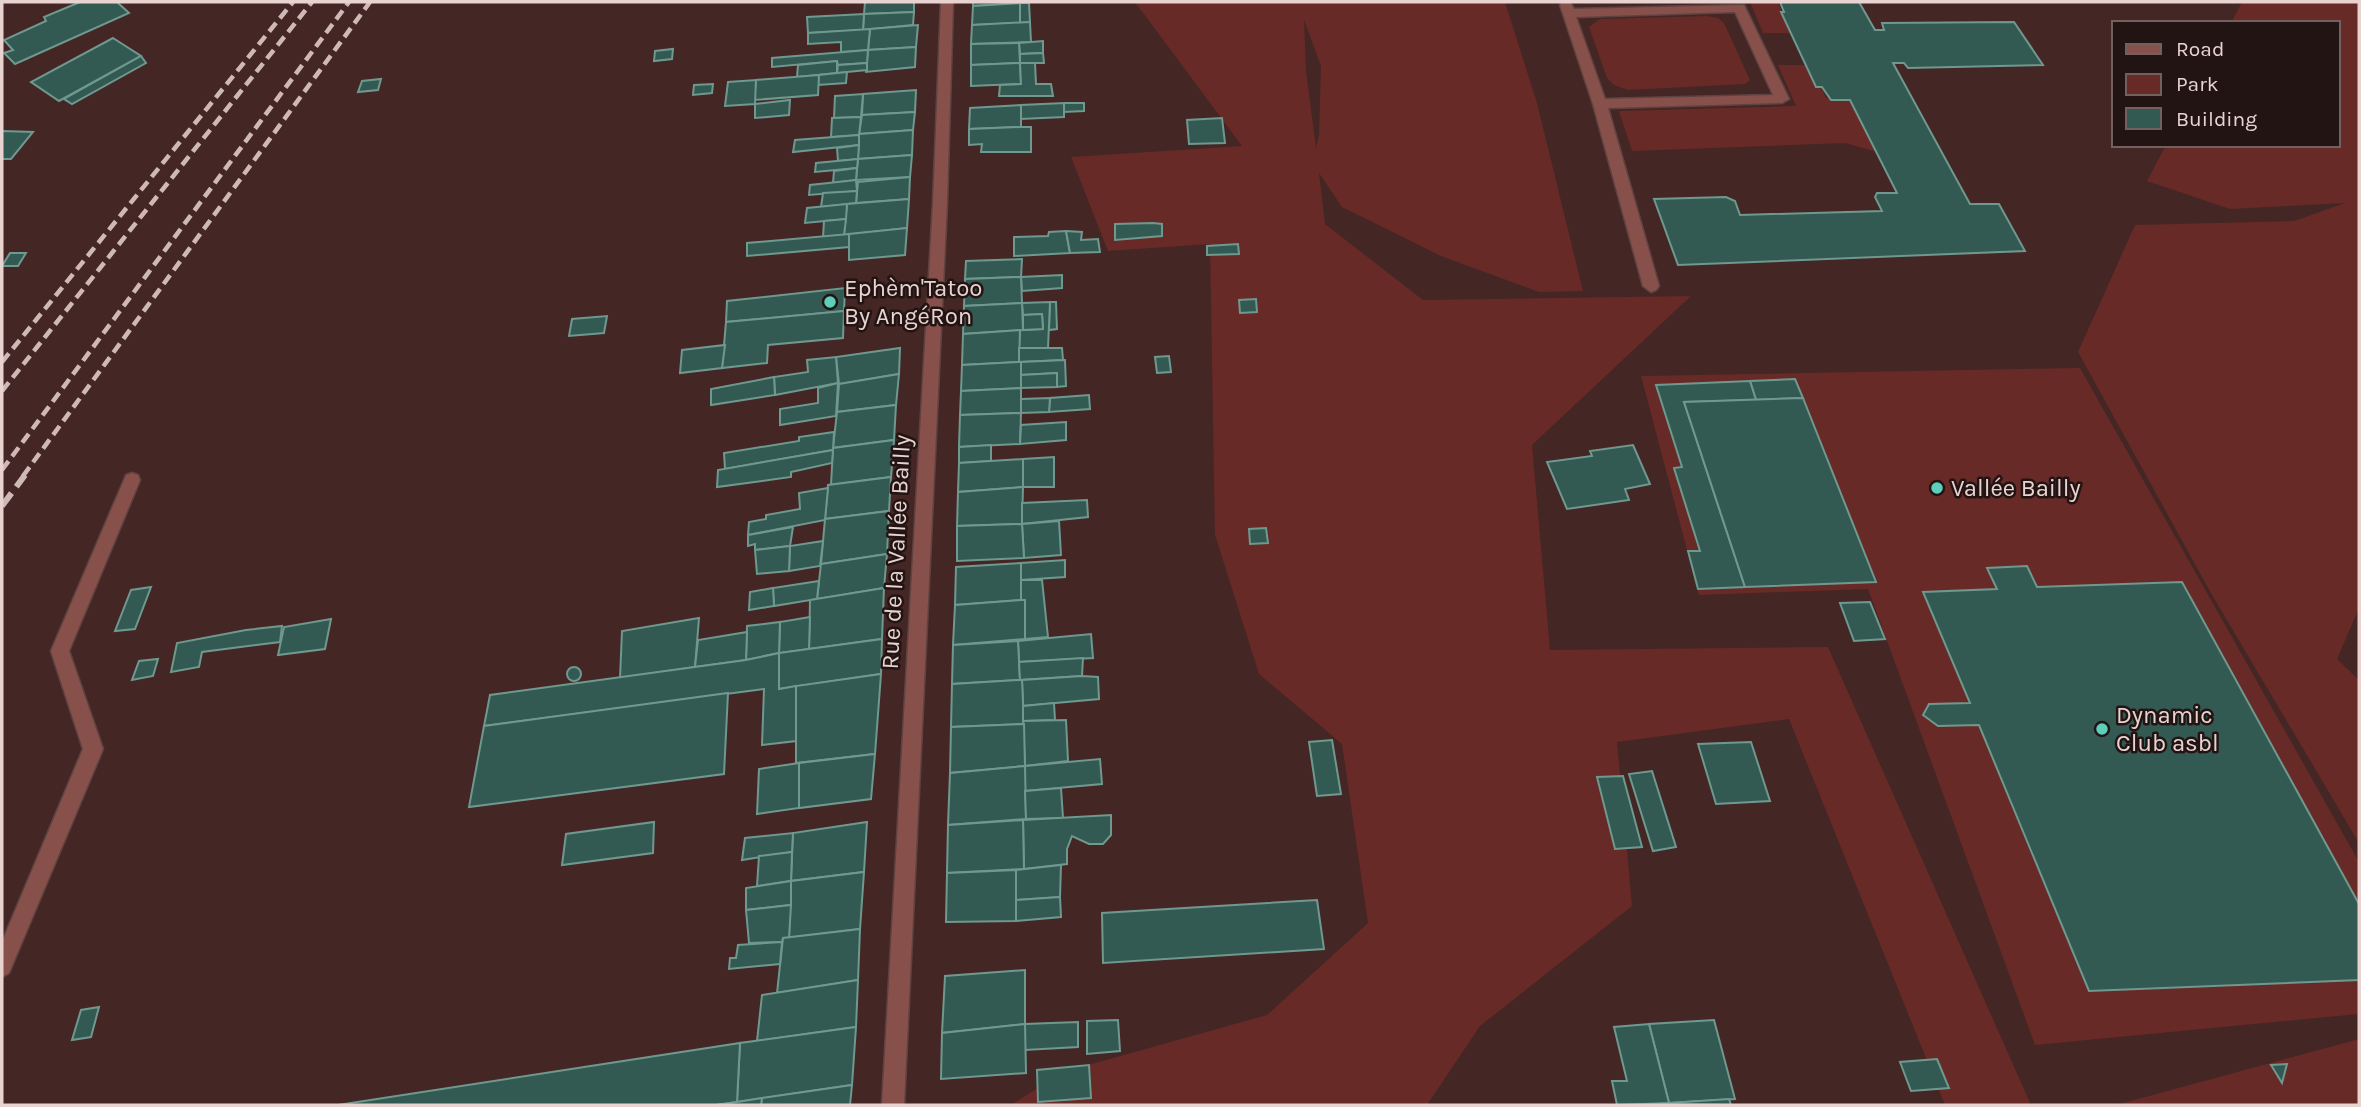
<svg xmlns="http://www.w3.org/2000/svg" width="2361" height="1107" viewBox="0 0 2361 1107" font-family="Karla,sans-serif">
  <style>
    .green { fill: #672a26; fill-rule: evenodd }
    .building { fill: #335a52; stroke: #6f988f; stroke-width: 2 }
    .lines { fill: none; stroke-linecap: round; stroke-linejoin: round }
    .service-casing { stroke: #5e4240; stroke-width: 3 }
    .minor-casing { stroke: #5e4240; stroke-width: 3 }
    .service { fill: #87504b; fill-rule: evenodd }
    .minor { fill: #87504b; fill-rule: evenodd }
    .rail-far1 { stroke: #cfb9b7; stroke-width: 4.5; stroke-dasharray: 11 6; stroke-linecap: butt }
    .rail { stroke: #cfb9b7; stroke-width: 6; stroke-dasharray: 16 8; stroke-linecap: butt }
    .poi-dot { fill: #5dceb9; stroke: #211412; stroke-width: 2.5 }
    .labels { text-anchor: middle; stroke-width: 5; stroke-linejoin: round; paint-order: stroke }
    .poi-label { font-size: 24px; fill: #e8d3d1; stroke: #211412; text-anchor: start }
    .street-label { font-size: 24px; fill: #e8d3d1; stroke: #211412 }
  </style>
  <rect width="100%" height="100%" fill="#442624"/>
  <g class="green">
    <path d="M 1135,2 L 1505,2 L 1537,103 L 1583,291 L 1539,292 L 1441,256 L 1342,207 L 1319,173 L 1325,224 L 1423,300 L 1691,296 L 1532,445 L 1550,650 L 1828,647 L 2031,1105 L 1945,1105 L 1789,719 L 1617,742 L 1632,906 L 1480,1026 L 1427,1105 L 1011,1105 L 1063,1072 L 1267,1015 L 1368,923 L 1342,744 L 1259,674 L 1215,535 L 1210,244 L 1108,251 L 1071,157 L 1242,146 ZM 1304,20 L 1321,66 L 1319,135 L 1316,148 L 1306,71 Z"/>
    <polygon points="1750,2 1778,2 1790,33 1763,33"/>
    <polygon points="2242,2 2359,2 2359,608 2337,659 2359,680 2359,843 2212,595 2078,352 2135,225 2294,221 2345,203 2230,209 2147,181 2166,145 2338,145 2338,23 2231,23"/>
    <polygon points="1707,16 1718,18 1724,23 1750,80 1745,84 1628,90 1614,85 1607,78 1589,27 1600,19"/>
    <polygon points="1778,65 1805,65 1815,87 1821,87 1826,98 1850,100 1877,152 1845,143 1632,151 1619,111 1796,106"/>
    <polygon points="2080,368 2359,862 2359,1014 2035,1045 1868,589 1699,595 1641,376"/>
    <polygon points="2359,1039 2359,1105 2116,1105"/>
  </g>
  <g class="building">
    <polygon points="80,2 117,2 129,13 15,64 4,53 13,50 4,40 46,21 44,17"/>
    <polygon points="865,2 914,2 914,12 864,14"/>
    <polygon points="973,2 1029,2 1029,3 973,6"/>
    <polygon points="1780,2 1859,2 1875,30 1884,30 1882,23 2014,22 2043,65 1908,68 1904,63 1893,63 1970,204 1999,204 2025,251 1678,265 1654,199 1726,197 1735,201 1740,215 1882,211 1875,197 1877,193 1897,193 1850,100 1831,100 1822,87 1816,87 1781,12 1784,12"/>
    <polygon points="1020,3 1020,23 972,25 973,6"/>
    <polygon points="1020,3 1029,3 1030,22 1020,23"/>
    <polygon points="914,12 913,25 863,30 864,14"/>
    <polygon points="864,14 863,30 808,33 807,17"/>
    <polygon points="1030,22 1031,42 971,44 972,25"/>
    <polygon points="918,25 916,47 868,50 870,29"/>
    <polygon points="870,29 868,50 841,52 841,42 808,44 808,33"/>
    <polygon points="113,38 141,56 59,101 31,82"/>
    <polygon points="1043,41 1043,53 1020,54 1019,43"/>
    <polygon points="1019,43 1020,63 971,65 971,44"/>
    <polygon points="916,47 915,67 866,72 868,50"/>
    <polygon points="673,49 672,59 654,61 655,51"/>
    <polygon points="868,50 867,63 838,65 837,61 772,67 772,58"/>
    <polygon points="1043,53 1044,63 1020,63 1020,54"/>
    <polygon points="141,56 146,63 72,104 64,99"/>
    <polygon points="837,61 837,73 797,77 798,65"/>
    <polygon points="867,63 867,70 837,73 838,65"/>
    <polygon points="1020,63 1021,84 971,86 971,65"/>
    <polygon points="1020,63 1035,63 1036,84 1051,84 1053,96 999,96 1000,85 1021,84"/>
    <polygon points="847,72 846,83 818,85 819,75"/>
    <polygon points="819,75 818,95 754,100 756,80"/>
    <polygon points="381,79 378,90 358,92 362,81"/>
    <polygon points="756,80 755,104 725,106 728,82"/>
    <polygon points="713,84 712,93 693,95 694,85"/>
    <polygon points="916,90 915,112 862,115 863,94"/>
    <polygon points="863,94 861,117 834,118 835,96"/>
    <polygon points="790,100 789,115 755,118 755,104"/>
    <polygon points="1064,103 1084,103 1084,111 1064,112"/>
    <polygon points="1064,103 1064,117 1021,119 1021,105"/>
    <polygon points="1021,105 1021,127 969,129 970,108"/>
    <polygon points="915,112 913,130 859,134 862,115"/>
    <polygon points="861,117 859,135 831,137 832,118"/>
    <polygon points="1222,118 1225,143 1189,144 1187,120"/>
    <polygon points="1021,127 1031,127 1031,152 981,152 982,144 969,145 969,129"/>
    <polygon points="913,130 912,155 858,159 859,134"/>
    <polygon points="2,131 33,132 11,159 2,159"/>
    <polygon points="859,135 859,145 793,152 795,140"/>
    <polygon points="859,145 858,159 838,161 837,148"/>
    <polygon points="912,155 910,177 856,180 858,159"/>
    <polygon points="858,159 857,168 815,172 816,163"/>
    <polygon points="857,168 856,180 833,183 834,171"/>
    <polygon points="910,177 909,199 856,203 858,182"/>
    <polygon points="856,180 857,191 809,195 810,185"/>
    <polygon points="857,191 856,203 821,207 823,193"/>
    <polygon points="909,199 907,228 844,235 847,204"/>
    <polygon points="847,204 846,219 805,223 807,208"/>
    <polygon points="846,219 844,235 823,237 824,221"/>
    <polygon points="1153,223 1162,224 1162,236 1115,240 1115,224"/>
    <polygon points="907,228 905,255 849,260 849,234"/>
    <polygon points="1066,231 1070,253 1014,256 1014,237 1048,236 1049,232"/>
    <polygon points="1066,231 1082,232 1081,240 1098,239 1100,252 1070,253"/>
    <polygon points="849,234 849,247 747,256 747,243"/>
    <polygon points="1238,244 1239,254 1207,255 1207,246"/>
    <polygon points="10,253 26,253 18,266 2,266"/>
    <polygon points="1022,259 1021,277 965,279 966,261"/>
    <polygon points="1062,275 1062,288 1022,291 1021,277"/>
    <polygon points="1021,277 1022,303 964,306 965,279"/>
    <polygon points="845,288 844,311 726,322 727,301"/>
    <polygon points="1256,299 1257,312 1240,313 1239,300"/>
    <polygon points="1050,302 1056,302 1057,329 1049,330"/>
    <polygon points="1050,302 1048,348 1019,348 1020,330 1043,329 1042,314 1023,315 1022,303"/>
    <polygon points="1022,303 1023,330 963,334 964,306"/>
    <polygon points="844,311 843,338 768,345 767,363 722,368 726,322"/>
    <polygon points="1042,314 1043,329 1023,330 1023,315"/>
    <polygon points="607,316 604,333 569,336 572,319"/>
    <polygon points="1020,330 1019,362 962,365 963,334"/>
    <polygon points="725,345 722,368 680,373 682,350"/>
    <polygon points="900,348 899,374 839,384 836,357"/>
    <polygon points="1019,348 1062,348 1063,360 1019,362"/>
    <polygon points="1169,356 1171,372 1157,373 1155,357"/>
    <polygon points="836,357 838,383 775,395 774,377 808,372 807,360"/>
    <polygon points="1065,360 1066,386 1057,387 1057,373 1021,375 1021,362"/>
    <polygon points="1018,362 1021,362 1021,388 961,391 962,365"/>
    <polygon points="1057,373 1057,387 1021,388 1021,375"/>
    <polygon points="899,374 896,405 837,412 839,384"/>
    <polygon points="774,377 775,395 711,405 711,389"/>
    <polygon points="1795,379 1803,398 1756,400 1750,381"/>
    <polygon points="1750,381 1756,400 1684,402 1745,587 1698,589 1688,551 1700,551 1674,468 1682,467 1656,385"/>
    <polygon points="838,383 836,416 780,425 780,409 818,403 818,388"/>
    <polygon points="1021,388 1021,413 960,415 961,391"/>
    <polygon points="1089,395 1090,409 1049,412 1050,398"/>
    <polygon points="1050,398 1049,412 1021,413 1021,399"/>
    <polygon points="1803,398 1876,582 1745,587 1684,402"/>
    <polygon points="896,405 894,440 833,448 837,412"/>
    <polygon points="1021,413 1020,444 959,447 960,415"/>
    <polygon points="1066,422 1066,440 1020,444 1021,425"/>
    <polygon points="834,432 833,450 725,469 724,453 799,441 799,437"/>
    <polygon points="894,440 891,477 831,485 833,448"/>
    <polygon points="991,445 991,461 959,463 959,447"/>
    <polygon points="1633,445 1650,484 1625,489 1629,500 1567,509 1547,462 1592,456 1590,451"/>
    <polygon points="833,450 832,463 791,472 791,477 717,487 718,470"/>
    <polygon points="1054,457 1054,487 1023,487 1023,459"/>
    <polygon points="1023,459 1023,487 958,492 959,463"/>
    <polygon points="891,477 889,511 825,519 828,485"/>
    <polygon points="1023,487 1022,524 957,526 958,492"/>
    <polygon points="828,488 825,520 748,535 749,522 766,519 766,515 800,509 799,493"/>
    <polygon points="1087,500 1088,517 1022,524 1022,503"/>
    <polygon points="889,511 887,554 821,564 825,519"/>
    <polygon points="1059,521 1061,555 1024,558 1022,524"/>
    <polygon points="1022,524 1024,558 957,561 957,526"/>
    <polygon points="793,527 790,546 755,550 755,544 748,546 748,535"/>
    <polygon points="1266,528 1268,543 1250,544 1249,529"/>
    <polygon points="823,541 820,566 789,571 790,546"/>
    <polygon points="790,546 789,571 757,574 755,550"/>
    <polygon points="887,554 884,588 817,599 821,564"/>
    <polygon points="1065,560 1065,577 1021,580 1021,563"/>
    <polygon points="1021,563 1021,600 955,605 956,567"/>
    <polygon points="2027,566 2037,587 2182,582 2359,904 2359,980 2089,991 1979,725 1938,726 1923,715 1929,704 1970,703 1923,592 1997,589 1987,568"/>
    <polygon points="1021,580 1042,580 1048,637 1025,639 1025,600 1021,600"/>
    <polygon points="819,581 817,599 774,606 773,588"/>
    <polygon points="151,587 135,629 115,631 131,590"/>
    <polygon points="773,588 774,606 749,610 750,592"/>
    <polygon points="884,588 882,639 809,649 810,600"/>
    <polygon points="1021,600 1025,600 1025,639 953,645 955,605"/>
    <polygon points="1870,602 1885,639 1854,641 1840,603"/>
    <polygon points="810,617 809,649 779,653 780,622"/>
    <polygon points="699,618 695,667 620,678 622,631"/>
    <polygon points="331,619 325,649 278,655 284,627"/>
    <polygon points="780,622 779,653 746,660 747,626"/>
    <polygon points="282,626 280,642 202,652 199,667 171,672 177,643 246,630"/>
    <polygon points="747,632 746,660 695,667 698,640"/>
    <polygon points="1091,634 1093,658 1019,662 1018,641"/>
    <polygon points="882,639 881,674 779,689 779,653"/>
    <polygon points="1018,641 1020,680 952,684 953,645"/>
    <polygon points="779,653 779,689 796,686 796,741 762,745 764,689 484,726 490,695 746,660"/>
    <polygon points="1083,658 1082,676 1020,680 1019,662"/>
    <polygon points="158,659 153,676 132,680 139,661"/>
    <circle cx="574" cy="674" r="7"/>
    <polygon points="881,674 875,754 796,763 796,686"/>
    <polygon points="1082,676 1098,677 1099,699 1023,706 1022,680"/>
    <polygon points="1020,680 1022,680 1024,724 951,727 952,684"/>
    <polygon points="728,693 724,774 469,807 484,726"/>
    <polygon points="1054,703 1055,720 1023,721 1023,706"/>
    <polygon points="1066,720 1068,761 1025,766 1023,721"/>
    <polygon points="1024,724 1025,766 950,773 951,727"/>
    <polygon points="1332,740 1341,794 1317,796 1309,742"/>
    <polygon points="1751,742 1770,801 1716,804 1698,744"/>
    <polygon points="875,754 871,799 799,808 799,763"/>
    <polygon points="1100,759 1102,784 1025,791 1025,766"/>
    <polygon points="799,763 799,808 757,814 759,769"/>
    <polygon points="1025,766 1026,819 948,825 950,773"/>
    <polygon points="1652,771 1676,847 1653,851 1629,774"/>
    <polygon points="1623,776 1642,847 1615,849 1597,777"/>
    <polygon points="1061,788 1063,818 1026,819 1025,791"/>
    <polygon points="1111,815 1111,835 1103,844 1089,844 1072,836 1067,849 1067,864 1024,869 1023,820"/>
    <polygon points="1023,820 1024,869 947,873 948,825"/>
    <polygon points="654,822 653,853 562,865 566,834"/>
    <polygon points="867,822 864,872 791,881 793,833"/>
    <polygon points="793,833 792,852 742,860 745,838"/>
    <polygon points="792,852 791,881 757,886 759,856"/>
    <polygon points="1061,865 1060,897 1016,900 1016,870"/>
    <polygon points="1016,870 1016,921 946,922 947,873"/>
    <polygon points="864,872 860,929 789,938 791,881"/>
    <polygon points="791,881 791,905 746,910 746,888"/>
    <polygon points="1060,897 1061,917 1016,921 1016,900"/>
    <polygon points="1317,900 1324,949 1103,963 1102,913"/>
    <polygon points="791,905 789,938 783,938 782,942 749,943 746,910"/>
    <polygon points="860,929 858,980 777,993 783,938"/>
    <polygon points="782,942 780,964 729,969 730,958 736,958 738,945"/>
    <polygon points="1025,970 1025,1024 942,1033 945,976"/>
    <polygon points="858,980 856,1027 757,1041 762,995"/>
    <polygon points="99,1007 91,1037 72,1040 81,1010"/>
    <polygon points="1118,1020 1120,1051 1087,1054 1087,1021"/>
    <polygon points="1714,1020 1735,1099 1669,1103 1649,1024"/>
    <polygon points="1078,1022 1078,1047 1025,1050 1025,1024"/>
    <polygon points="1025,1024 1026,1073 941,1079 942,1033"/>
    <polygon points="1649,1024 1669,1103 1617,1105 1612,1081 1627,1081 1614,1027"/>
    <polygon points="856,1027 852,1085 737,1102 740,1043"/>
    <polygon points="740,1043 737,1102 716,1105 338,1105"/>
    <polygon points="1937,1059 1949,1088 1911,1091 1900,1062"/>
    <polygon points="2287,1064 2282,1083 2271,1065"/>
    <polygon points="1089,1065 1091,1098 1038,1102 1037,1070"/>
    <polygon points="852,1085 850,1105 761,1105 762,1098"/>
    <polygon points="762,1098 761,1105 716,1105 737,1102"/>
    <polygon points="1729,1099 1731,1105 1660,1104 1669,1103"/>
  </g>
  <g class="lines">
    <defs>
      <g id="service">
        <path d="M 1562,2 L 1570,2 L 1574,9 L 1744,5 L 1789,99 L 1782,103 L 1608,108 L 1659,286 L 1656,290 L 1651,292 L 1643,286 L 1593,104 L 1560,5 ZM 1735,12 L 1773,95 L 1605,99 L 1576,17 Z"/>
        <polygon points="132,473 138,475 140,480 69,651 103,749 9,973 2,977 2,942 83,749 51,651 124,480 126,475"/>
      </g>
      <polygon id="minor" points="941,2 953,2 947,203 904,1105 882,1105 933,203"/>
    </defs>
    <use href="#service" class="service-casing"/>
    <use href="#minor" class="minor-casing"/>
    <use href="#service" class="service"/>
    <use href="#minor" class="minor"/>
    <g class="rail-far1">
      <polyline points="2,362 293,2"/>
      <polyline points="2,391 312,2"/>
      <polyline points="2,470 349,2"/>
      <polyline points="23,476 370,2"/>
    </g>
    <polyline class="rail" points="2,506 25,475"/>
  </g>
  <g class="poi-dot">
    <circle cx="830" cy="302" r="7"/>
    <circle cx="1937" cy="488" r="7"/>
    <circle cx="2102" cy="729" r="7"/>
  </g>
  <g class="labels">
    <g class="poi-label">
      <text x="844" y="296">Ephèm'Tatoo<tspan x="844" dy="28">By AngéRon</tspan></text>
      <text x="1951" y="496">Vallée Bailly</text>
      <text x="2116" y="723">Dynamic<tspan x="2116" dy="28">Club asbl</tspan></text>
    </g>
    <g class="street-label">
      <text transform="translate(896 552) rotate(-87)" y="8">Rue de la Vallée Bailly</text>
    </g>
  </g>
  <rect width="2361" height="1107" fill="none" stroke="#e8d3d1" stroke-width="7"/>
  <rect x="2112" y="21" width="228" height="126" fill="#211412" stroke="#71605e" stroke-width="2"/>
  <rect x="2126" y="44" width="35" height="10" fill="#87504b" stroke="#71605e" stroke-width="2"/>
  <text x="2176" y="56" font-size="21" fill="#e8d3d1">Road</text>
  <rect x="2126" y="74" width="35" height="21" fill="#672a26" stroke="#71605e" stroke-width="2"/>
  <text x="2176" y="91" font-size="21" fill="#e8d3d1">Park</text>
  <rect x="2126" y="108" width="35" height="21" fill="#335a52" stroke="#71605e" stroke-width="2"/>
  <text x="2176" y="126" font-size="21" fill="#e8d3d1">Building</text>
</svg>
